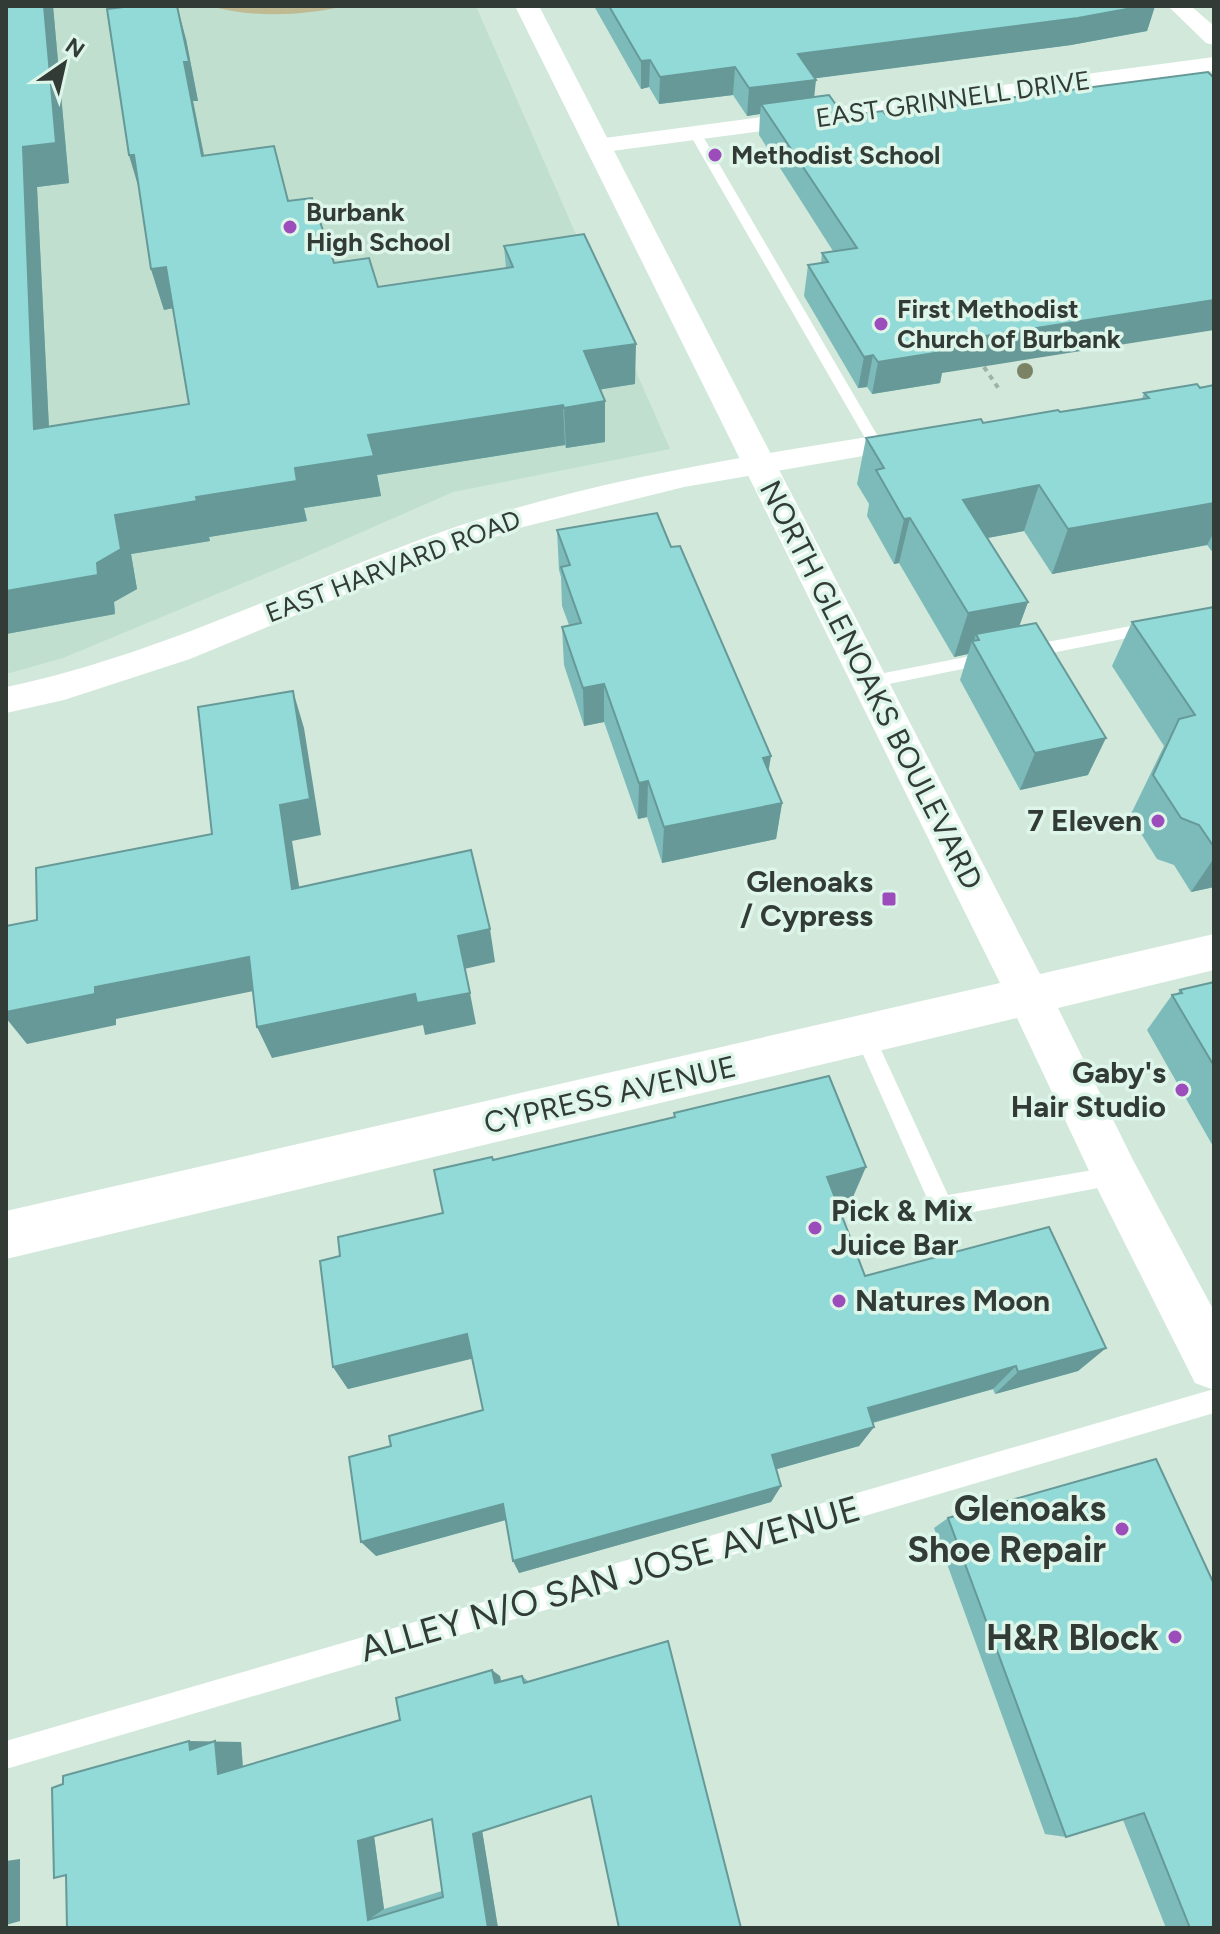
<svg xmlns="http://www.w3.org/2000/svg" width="1220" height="1934" viewBox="0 0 1220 1934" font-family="Figtree,sans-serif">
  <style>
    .built { fill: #c0dfcf }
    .green { fill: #c0ba92 }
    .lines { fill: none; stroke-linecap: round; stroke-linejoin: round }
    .path { stroke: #9fb2a7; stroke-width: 4; stroke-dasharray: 5 5; stroke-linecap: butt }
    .lane { fill: #fff; fill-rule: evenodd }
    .street { fill: #fff; fill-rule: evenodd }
    .secondary { fill: #fff; fill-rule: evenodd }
    .tree { fill: #7c8364 }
    .wall { fill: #7dbbba; fill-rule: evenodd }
    .shaded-wall { fill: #669997 }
    .building { fill: #91dad8; stroke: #669997; stroke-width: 2; fill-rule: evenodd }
    .poi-dot { fill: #9d4cbb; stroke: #def5e9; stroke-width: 3 }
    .labels { text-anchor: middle; stroke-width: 7; stroke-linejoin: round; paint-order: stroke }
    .far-street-label { font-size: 26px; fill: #323b36; stroke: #def5e9 }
    .far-poi-label { font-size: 26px; font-weight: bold; fill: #323b36; stroke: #def5e9; text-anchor: start }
    .street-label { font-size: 30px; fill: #323b36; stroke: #def5e9 }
    .poi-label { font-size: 30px; font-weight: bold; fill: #323b36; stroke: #def5e9; text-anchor: end }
    .near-poi-label { font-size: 36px; font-weight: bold; fill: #323b36; stroke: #def5e9; text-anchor: end }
    .near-street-label { font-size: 36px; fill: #323b36; stroke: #def5e9 }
  </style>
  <rect width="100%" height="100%" fill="#d1e8db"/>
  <polygon class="built" points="6,6 476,6 670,449 453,492 296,561 63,658 6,674"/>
  <path class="green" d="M 210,6 L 345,6 C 302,16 252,18 210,6 Z"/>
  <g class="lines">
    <polyline class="path" points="984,367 999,389"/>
    <g class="lane">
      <polygon points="691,130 701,133 883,445 881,448 871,448 869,445 689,133"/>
      <polygon points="1152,622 1160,628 1158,632 1026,658 1018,652 1026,646"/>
      <polygon points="991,652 997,654 999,658 997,662 869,688 860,682 869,676"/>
      <polygon points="864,1025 871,1028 948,1195 1116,1166 1124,1169 1127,1176 1124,1183 942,1218 934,1214 854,1034 857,1028"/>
      <polygon points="1214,1389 1214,1413 6,1769 6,1741"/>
    </g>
    <g class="street">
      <polygon points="1168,6 1191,6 1214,26 1214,45 1206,43"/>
      <polygon points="1214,57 1214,71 597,153 589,151 585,146 589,141 597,139"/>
      <path d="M 917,429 L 927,431 L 932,438 L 927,445 L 684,487 L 523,527 L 412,567 L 190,659 L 64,700 L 6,713 L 6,687 C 162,654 295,584 444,531 C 597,477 758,455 917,429 Z"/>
    </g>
    <polygon class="secondary" points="515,6 539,6 1040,974 1214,934 1214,970 1058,1008 1133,1160 1214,1311 1214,1390 1195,1383 1099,1192 1017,1018 6,1259 6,1211 1000,983"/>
  </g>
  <circle class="tree" cx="1025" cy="371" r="8"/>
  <g class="wall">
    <polygon points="6,6 53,6 69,183 37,187 49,427 189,404 173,308 164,310 151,269 139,189 129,155 186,39 198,101 193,101 204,155 288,201 334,263 378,287 506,268 504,246 635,384 600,389 605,442 566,448 565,445 377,475 381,496 304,508 307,521 209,537 210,541 131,554 137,589 114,602 115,614 6,634"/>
    <polygon points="594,6 1155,6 1147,31 1071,45 815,78 814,97 942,373 940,383 872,394 867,387 858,388 804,296 808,265 821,263 822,253 833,251 759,135 760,114 747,116 733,95 659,104 649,87 641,89"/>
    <polygon points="1214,385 1214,554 1207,545 1052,574 1024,531 987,538 1028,602 1019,626 1088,775 1020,790 960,680 968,654 954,657 899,563 894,564 867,516 869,504 857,484 866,438 1060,412 1142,399 1144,393"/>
    <polygon points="557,530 768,771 782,803 776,839 662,863 647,817 638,819 604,722 584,726 564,665 562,627 569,625 562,606 561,577 559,570"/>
    <polygon points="1214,607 1214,887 1191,892 1174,865 1157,859 1130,816 1164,746 1112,666 1132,622"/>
    <polygon points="1214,982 1214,1148 1147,1030 1172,995 1177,994 1180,990"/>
    <polygon points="674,1113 853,1197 837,1202 865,1276 1106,1348 1078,1371 995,1394 993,1389 873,1423 874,1427 859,1446 777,1469 781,1486 771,1502 519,1573 506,1520 376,1556 391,1446 483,1410 472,1358 348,1389 333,1367 340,1256 443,1213 493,1160 674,1118"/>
    <polygon points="1156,1459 1214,1928 1166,1928 1123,1820 1066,1837 1045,1834 934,1528 948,1518"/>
    <path d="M 500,1676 L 501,1682 L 522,1676 L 528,1681 L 591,1796 L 482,1831 L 498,1928 L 67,1928 L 212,1742 L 241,1742 L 243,1766 L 400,1720 ZM 432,1819 L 442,1891 L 384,1909 L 374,1836 Z"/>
  </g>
  <g class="shaded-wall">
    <polygon points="44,6 53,6 69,183 37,187 51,469 34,429 23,147"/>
    <polygon points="177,6 186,39 198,101 193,101 212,196 202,156 184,62"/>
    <polygon points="1143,6 1155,6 1147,31 1071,45 795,81 798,54"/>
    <polygon points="650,60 649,87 641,89 641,61"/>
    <polygon points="735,67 733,95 659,104 660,77"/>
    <polygon points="816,80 813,107 761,104 760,114 747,116 749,88"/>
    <polygon points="129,155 134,155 141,195"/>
    <polygon points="166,267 178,307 164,310 151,269"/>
    <polygon points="1214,300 1214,330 942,373 940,383 872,394 878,362 941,343"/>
    <polygon points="636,344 635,384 585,392 584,351"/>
    <polygon points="873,355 867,387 858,388 864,357"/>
    <polygon points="605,401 605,442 566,448 564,408"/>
    <polygon points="563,405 565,445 377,475 381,496 304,508 307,521 209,537 210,541 131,554 137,589 114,602 115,614 6,634 6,591 97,563 115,515 196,497 295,468 368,435"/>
    <polygon points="1039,485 1024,531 950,545 963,500"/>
    <polygon points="1214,503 1214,532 1207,545 1052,574 1068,529"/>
    <polygon points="910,518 899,563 894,564 904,519"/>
    <polygon points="1028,602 1012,646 979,640 976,634 973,644 972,641 968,654 954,657 968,613"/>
    <polygon points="604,684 604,722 584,726 583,688"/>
    <polygon points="293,691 304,728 321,835 292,841 305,924 292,889 280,805"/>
    <polygon points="1106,738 1088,775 1020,790 1035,753"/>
    <polygon points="771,756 765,793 763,758"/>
    <polygon points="648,781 647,817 638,819 639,783"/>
    <polygon points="782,803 776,839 662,863 664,827"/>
    <polygon points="1214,858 1214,887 1191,892"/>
    <polygon points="490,929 495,962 464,969 458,936"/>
    <polygon points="249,957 263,989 116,1019 116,1025 27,1044 6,1018 6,1012 95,987"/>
    <polygon points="470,993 476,1024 425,1035 423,1025 272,1058 257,1027 415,994"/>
    <polygon points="866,1167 853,1197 816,1207 827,1177"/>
    <polygon points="467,1334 475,1358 348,1389 333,1367"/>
    <polygon points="1106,1348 1078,1371 995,1394 1018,1372"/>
    <polygon points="1016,1366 993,1389 853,1428 868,1408"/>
    <polygon points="874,1427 859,1446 763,1473 772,1455"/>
    <polygon points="781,1486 771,1502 519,1573 513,1561"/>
    <polygon points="503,1504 509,1519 376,1556 361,1542"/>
    <polygon points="492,1670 500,1676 502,1688 495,1683"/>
    <polygon points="189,1741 241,1742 243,1773 218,1774 190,1750"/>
    <polygon points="482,1830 498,1928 488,1928 473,1834"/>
    <polygon points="374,1836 384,1909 368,1920 358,1841"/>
    <polygon points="20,1859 20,1921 6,1925 6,1861"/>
  </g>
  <g class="building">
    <polygon points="6,6 44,6 56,143 23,147 34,429 189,404 166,267 151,269 134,155 129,155 107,9 132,6 177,6 189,62 184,62 202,156 274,146 288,201 312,198 334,263 369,258 378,287 513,267 504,246 584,234 636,344 584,351 605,401 564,408 563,405 368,435 374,456 295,468 297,481 196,497 197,501 115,515 121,549 97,563 98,575 6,591"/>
    <polygon points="609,6 1143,6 1078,18 798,54 816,80 749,88 735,67 660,77 650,60 641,61"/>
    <polygon points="1208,72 1214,78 1214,300 941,343 947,351 878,362 873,355 864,357 808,265 828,262 822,253 857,248 761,104 829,95 844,116 883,111 885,114"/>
    <polygon points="1197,384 1200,388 1214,385 1214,503 1068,529 1039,485 963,500 1028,602 968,613 910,518 904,519 876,470 884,468 866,438 981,419 983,423 1058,410 1060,412 1149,398 1144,393"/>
    <polygon points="657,513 671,547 680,546 771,756 763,758 782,803 664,827 648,781 639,783 604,684 583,688 562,627 581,623 561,567 570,565 557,530"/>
    <polygon points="1214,607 1214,847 1199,825 1181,818 1153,775 1179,719 1195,715 1132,622"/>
    <polygon points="1036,623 1106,738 1035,753 972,641 979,640 976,634"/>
    <polygon points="293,691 310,799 280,805 292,889 471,850 490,929 458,936 470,993 417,1003 415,994 257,1027 249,957 95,987 95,994 6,1012 6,926 37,920 36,868 212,834 198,707"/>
    <polygon points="1214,982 1214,1066 1172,995 1182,993 1180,990"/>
    <polygon points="829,1076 866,1167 827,1177 865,1276 1049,1227 1106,1348 1018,1372 1016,1366 868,1408 874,1427 772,1455 781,1486 513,1561 503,1504 361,1542 349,1457 391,1446 389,1436 483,1410 467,1334 333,1367 320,1261 340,1256 338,1237 443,1213 434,1170 492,1157 493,1160 675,1117 674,1113"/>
    <polygon points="1156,1459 1214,1584 1214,1928 1190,1928 1144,1813 1066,1837 948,1518"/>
    <path d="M 668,1641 L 741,1928 L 619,1928 L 591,1796 L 473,1834 L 488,1928 L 67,1928 L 66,1875 L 54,1878 L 52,1788 L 63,1784 L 63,1776 L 189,1741 L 190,1750 L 215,1741 L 218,1774 L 400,1720 L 396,1698 L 492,1670 L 495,1683 L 522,1676 L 524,1683 ZM 432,1819 L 443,1897 L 368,1920 L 358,1841 Z"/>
  </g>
  <g class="poi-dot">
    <circle cx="715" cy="155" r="8"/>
    <circle cx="290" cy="227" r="8"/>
    <circle cx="881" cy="324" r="8"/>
    <circle cx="1158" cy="821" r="8"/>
    <rect x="881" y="891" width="16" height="16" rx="4"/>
    <circle cx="1182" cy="1090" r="8"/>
    <circle cx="815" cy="1228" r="8"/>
    <circle cx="839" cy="1301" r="8"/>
    <circle cx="1122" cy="1529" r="8"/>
    <circle cx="1175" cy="1637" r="8"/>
  </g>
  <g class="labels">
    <g class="far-street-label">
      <text transform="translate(953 99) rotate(-8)" y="9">EAST GRINNELL DRIVE</text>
      <text transform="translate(393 566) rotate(-21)" y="9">EAST HARVARD ROAD</text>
    </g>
    <g class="far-poi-label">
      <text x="731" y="164">Methodist School</text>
      <text x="306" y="221">Burbank<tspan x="306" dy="30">High School</tspan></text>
      <text x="897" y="318">First Methodist<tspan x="897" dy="30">Church of Burbank</tspan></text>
    </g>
    <g class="street-label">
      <text transform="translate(871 685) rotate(63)" y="10">NORTH GLENOAKS BOULEVARD</text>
      <text transform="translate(610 1095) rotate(-13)" y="10">CYPRESS AVENUE</text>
    </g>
    <g class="poi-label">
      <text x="1142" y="831">7 Eleven</text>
      <text x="873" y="892">Glenoaks<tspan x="873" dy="34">/ Cypress</tspan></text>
      <text x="1166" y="1083">Gaby's<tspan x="1166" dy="34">Hair Studio</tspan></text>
      <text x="831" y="1221" text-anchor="start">Pick &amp; Mix<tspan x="831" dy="34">Juice Bar</tspan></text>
      <text x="855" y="1311" text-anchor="start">Natures Moon</text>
    </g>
    <g class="near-poi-label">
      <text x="1106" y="1521">Glenoaks<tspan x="1106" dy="41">Shoe Repair</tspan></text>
      <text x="1159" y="1650">H&amp;R Block</text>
    </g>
    <g class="near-street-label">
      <text transform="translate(610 1578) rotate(-16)" y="13">ALLEY N/O SAN JOSE AVENUE</text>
    </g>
  </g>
  <rect width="1220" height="1934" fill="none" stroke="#323b36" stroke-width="16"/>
  <g transform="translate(64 64) rotate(34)" stroke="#def5e9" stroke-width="6" paint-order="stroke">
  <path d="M0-6L14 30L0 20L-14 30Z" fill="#323b36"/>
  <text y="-12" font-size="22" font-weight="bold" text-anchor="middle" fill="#323b36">N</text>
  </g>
</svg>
